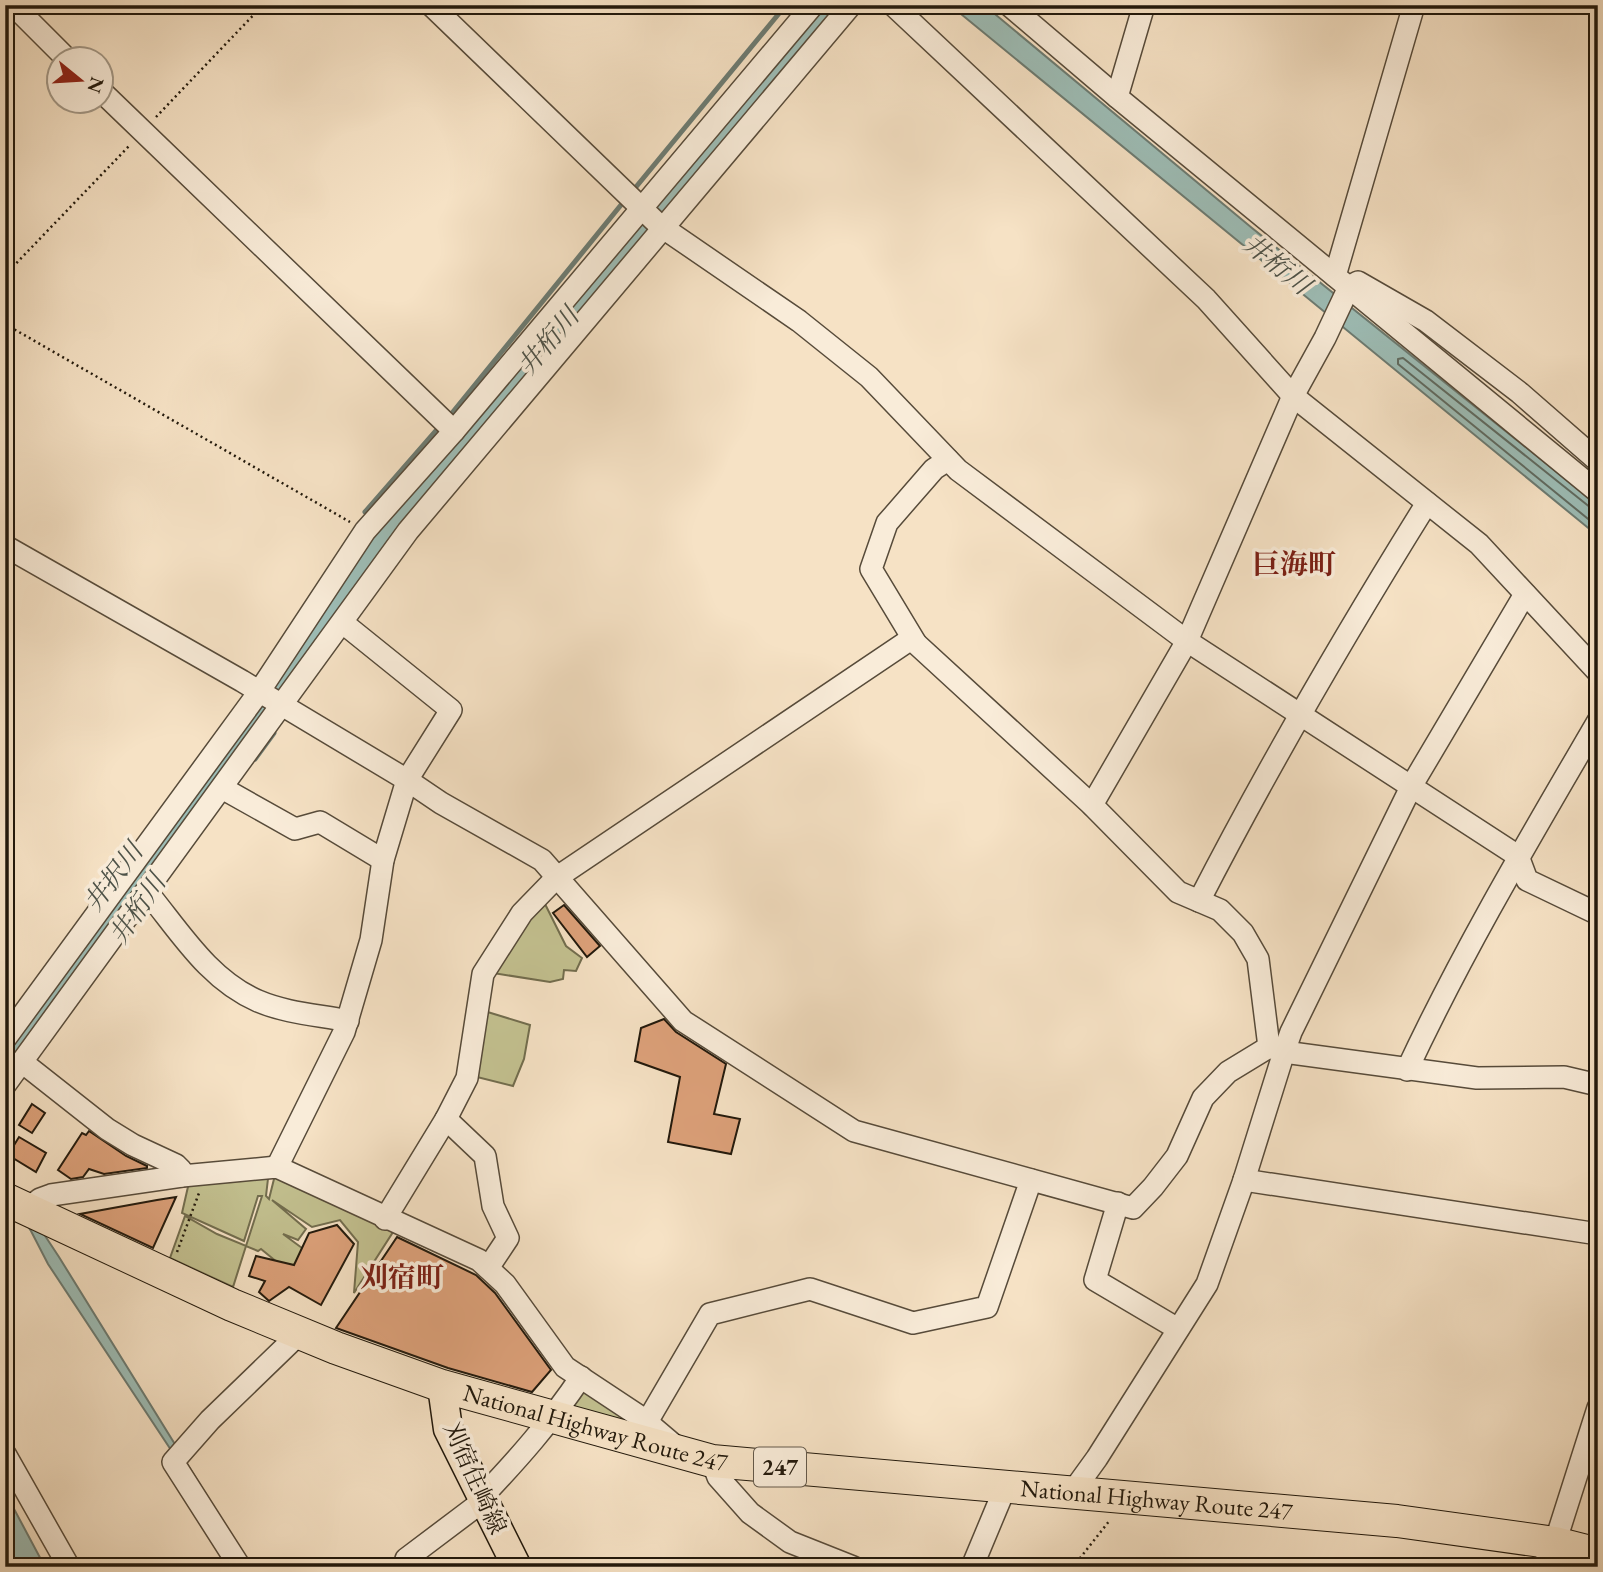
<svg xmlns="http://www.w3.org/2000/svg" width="1603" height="1572" viewBox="0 0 1603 1572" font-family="'EB Garamond','Noto Serif JP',serif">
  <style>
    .green { fill: #c3c190; stroke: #726d4e; stroke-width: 2 }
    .water { fill: #9dbdb6; stroke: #6c7b72; stroke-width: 2 }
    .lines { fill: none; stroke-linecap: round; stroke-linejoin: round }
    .shore { stroke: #606b61; stroke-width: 2 }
    .stream { stroke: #6c7b72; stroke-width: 5 }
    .building { fill: #dda17a; stroke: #22190c; stroke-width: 2 }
    .minor-casing { stroke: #574b3a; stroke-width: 24 }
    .major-casing { stroke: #22190c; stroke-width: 31 }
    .highway-casing { stroke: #22190c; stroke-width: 34 }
    .path { stroke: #22190c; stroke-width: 2.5; stroke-dasharray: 2 3.5; stroke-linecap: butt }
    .minor { stroke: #f9ecd9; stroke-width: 21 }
    .major { stroke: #f6e2c5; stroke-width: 28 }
    .highway { stroke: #f6e2c5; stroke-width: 32 }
    .labels { text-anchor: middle; stroke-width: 7; stroke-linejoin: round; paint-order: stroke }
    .shield { fill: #f9ecd9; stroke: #62584a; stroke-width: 2 }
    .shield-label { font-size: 23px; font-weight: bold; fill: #22190c }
    .street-label { font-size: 24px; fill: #22190c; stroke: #f9ecd9 }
    .water-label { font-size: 26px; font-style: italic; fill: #4d5248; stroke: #f9ecd9 }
    .quarter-label { font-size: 28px; font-weight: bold; fill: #7a1f14; stroke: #f9ecd9 }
  </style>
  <rect width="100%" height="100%" fill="#f6e2c5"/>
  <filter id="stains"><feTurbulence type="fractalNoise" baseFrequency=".00286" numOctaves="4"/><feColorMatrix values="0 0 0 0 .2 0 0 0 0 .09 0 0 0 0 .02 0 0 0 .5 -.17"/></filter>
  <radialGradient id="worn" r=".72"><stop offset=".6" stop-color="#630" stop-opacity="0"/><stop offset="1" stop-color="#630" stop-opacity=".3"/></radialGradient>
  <g class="green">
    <polygon points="545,904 566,946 582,958 576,971 564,970 563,979 550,982 493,973 517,933"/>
    <polygon points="481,1010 530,1025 524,1059 513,1086 473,1076"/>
    <polygon points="269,1170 266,1196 269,1199 276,1171 281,1171 393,1232 354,1293 358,1242 340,1220 312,1227 272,1200 306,1229 298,1240 283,1234 321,1262 317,1273 293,1265 283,1267 261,1249 258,1251 246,1246 233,1287 170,1258 185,1216 217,1234 246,1246 262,1196 258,1196 244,1241 182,1213 190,1178"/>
    <polygon points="582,1387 645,1429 570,1411"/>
  </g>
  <g class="water">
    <polygon points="820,5 840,5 644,238 5,1076 5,1046 370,532"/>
    <polygon points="950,5 984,5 1252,228 1598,505 1598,536"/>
    <polygon points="5,1175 59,1257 251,1567 243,1567 171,1450 48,1264 31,1231 5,1192"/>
    <polygon points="5,1492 45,1567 5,1567"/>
  </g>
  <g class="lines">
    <polyline class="shore" points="1598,510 1591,508 1403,358 1398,359 1398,364 1598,527"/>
    <g class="stream">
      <polyline points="631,193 786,5"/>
      <polyline points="448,418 625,200"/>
      <polyline points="365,512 441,425"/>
      <polyline points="255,759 274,733"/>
    </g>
  </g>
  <g class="building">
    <polygon points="564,905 600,946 587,957 553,913"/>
    <polygon points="664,1019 676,1032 726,1064 714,1114 740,1119 731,1154 668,1142 680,1077 635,1061 641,1028"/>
    <polygon points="32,1104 45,1113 32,1133 19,1125"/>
    <polygon points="89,1131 126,1156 147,1166 147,1168 104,1174 89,1169 83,1177 71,1179 58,1170 82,1133 86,1135"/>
    <polygon points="19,1137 46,1153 36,1172 8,1155"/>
    <polygon points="176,1197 153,1248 80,1214 157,1200"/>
    <polygon points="337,1225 354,1244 321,1305 289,1287 269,1301 259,1292 265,1281 249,1276 256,1256 294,1265 309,1233"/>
    <polygon points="397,1237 476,1275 495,1293 551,1370 532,1392 448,1368 336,1328"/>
  </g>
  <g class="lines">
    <defs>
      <g id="minor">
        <polyline points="13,5 68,60"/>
        <polyline points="431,5 659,225 799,321 869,377 958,470 1187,641 1518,856 1527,880 1598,914"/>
        <polyline points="893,5 1206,299 1293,396 1479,544 1598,672"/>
        <polyline points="1009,5 1117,97 1598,492"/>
        <polyline points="102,92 454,431"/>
        <polyline points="1117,97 1144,5"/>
        <polyline points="1335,276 1414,5"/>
        <polyline points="5,546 242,681 407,780 441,803 542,860 683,1021 854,1131 1133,1208 1153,1187 1177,1156 1203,1098 1228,1072 1269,1047"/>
        <polyline points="1525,594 1412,785 1291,1032 1284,1052 1477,1078 1564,1077 1598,1085"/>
        <polyline points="915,642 871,569 887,523 934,469 948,460"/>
        <polyline points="222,788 295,829 320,822 383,860"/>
        <polyline points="1092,805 1187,641 1293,396 1325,338 1349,287 1358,282 1426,321 1520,393 1598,461"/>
        <path d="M 148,893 C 180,932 209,980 258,1001 C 286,1013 318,1015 348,1021"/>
        <path d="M 1199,901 C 1269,765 1346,633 1427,503"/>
        <polyline points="5,1039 259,692 365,531 454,431 813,5"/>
        <polyline points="22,1062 107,1129 133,1145 176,1165 181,1170 182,1176"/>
        <path d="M 1407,1070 C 1463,950 1531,836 1598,721"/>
        <polyline points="5,1085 408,531 851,5"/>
        <polyline points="446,1119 485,1156 493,1206 508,1238 488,1268"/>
        <polyline points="277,1167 344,1032 371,940 383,860 407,780 451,710 343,623"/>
        <polyline points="1244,1180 1598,1234"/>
        <polyline points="1118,1203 1095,1280 1178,1329"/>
        <polyline points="27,1209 40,1199 51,1195 182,1176 277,1167 479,1260 505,1284 565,1367 642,1418 675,1446"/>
        <polyline points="385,1219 446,1119 467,1078 483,974 522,913 556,878 911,639 1092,805 1178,892 1220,910 1243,933 1258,959 1269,1047 1284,1052 1244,1180 1207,1284 1097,1458 1071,1494"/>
        <polyline points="647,1422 710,1314 810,1289 913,1323 987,1307 1031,1180"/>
        <polyline points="5,1454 69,1567"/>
        <polyline points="712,1461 718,1477 750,1513 790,1542 853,1567"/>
        <path d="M 481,1498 C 518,1459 550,1423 581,1377"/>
        <polyline points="240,1567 173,1462 210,1420 300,1333"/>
        <polyline points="411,1567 406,1559 483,1501"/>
        <polyline points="972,1567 1005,1488"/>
        <polyline points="1543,1567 1555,1543 1598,1408"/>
      </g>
      <polyline id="major" points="442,1386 448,1429 517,1567"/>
      <g id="highway">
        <path id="s1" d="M 5,1199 L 232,1305 L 336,1348 L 442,1386 L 712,1461 L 1397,1521 L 1555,1543 L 1598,1554"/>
      </g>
    </defs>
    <use href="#minor" class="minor-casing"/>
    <use href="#major" class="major-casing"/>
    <use href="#highway" class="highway-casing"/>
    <g class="path">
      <polyline points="156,117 263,5"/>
      <polyline points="5,275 130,145"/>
      <polyline points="5,324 350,522"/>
      <polyline points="177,1252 199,1193"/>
      <polyline points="1073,1567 1110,1520"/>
    </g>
    <use href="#minor" class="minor"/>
    <use href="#major" class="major"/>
    <use href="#highway" class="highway"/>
  </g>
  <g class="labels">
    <rect class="shield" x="754" y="1447.5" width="52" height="39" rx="5"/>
    <g class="shield-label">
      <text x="780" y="1475">247</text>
    </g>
    <g class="street-label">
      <text dy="8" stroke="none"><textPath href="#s1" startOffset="635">National Highway Route 247</textPath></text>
      <text transform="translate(475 1478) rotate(66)" y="8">刈宿住崎線</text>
      <text dy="8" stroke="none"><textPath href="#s1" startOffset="1202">National Highway Route 247</textPath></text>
    </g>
    <g class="water-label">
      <text transform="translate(1277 264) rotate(39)" y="9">井桁川</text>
      <text transform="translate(548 341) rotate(-50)" y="9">井桁川</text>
      <text transform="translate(113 877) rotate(-53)" y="9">井択川</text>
      <text transform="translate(137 909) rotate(-56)" y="9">井桁川</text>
    </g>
    <g class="quarter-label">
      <text x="1294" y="574">巨海町</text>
      <text x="402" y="1287">刈宿町</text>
    </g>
  </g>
  <rect width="1603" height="1572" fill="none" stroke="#f6e2c5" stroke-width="28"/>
  <rect x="7" y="7" width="1589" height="1558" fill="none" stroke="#22190c" stroke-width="3.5"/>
  <rect x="14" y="14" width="1575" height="1544" fill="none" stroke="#22190c" stroke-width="2"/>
  <g transform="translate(80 80) rotate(108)"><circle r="33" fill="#f9ecd9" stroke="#a39887" stroke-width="2"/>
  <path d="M0-5L12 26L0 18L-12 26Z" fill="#8f2418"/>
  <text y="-10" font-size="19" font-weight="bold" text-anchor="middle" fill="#22190c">N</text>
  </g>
  <rect width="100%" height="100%" filter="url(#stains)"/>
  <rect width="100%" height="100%" fill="url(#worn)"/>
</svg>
